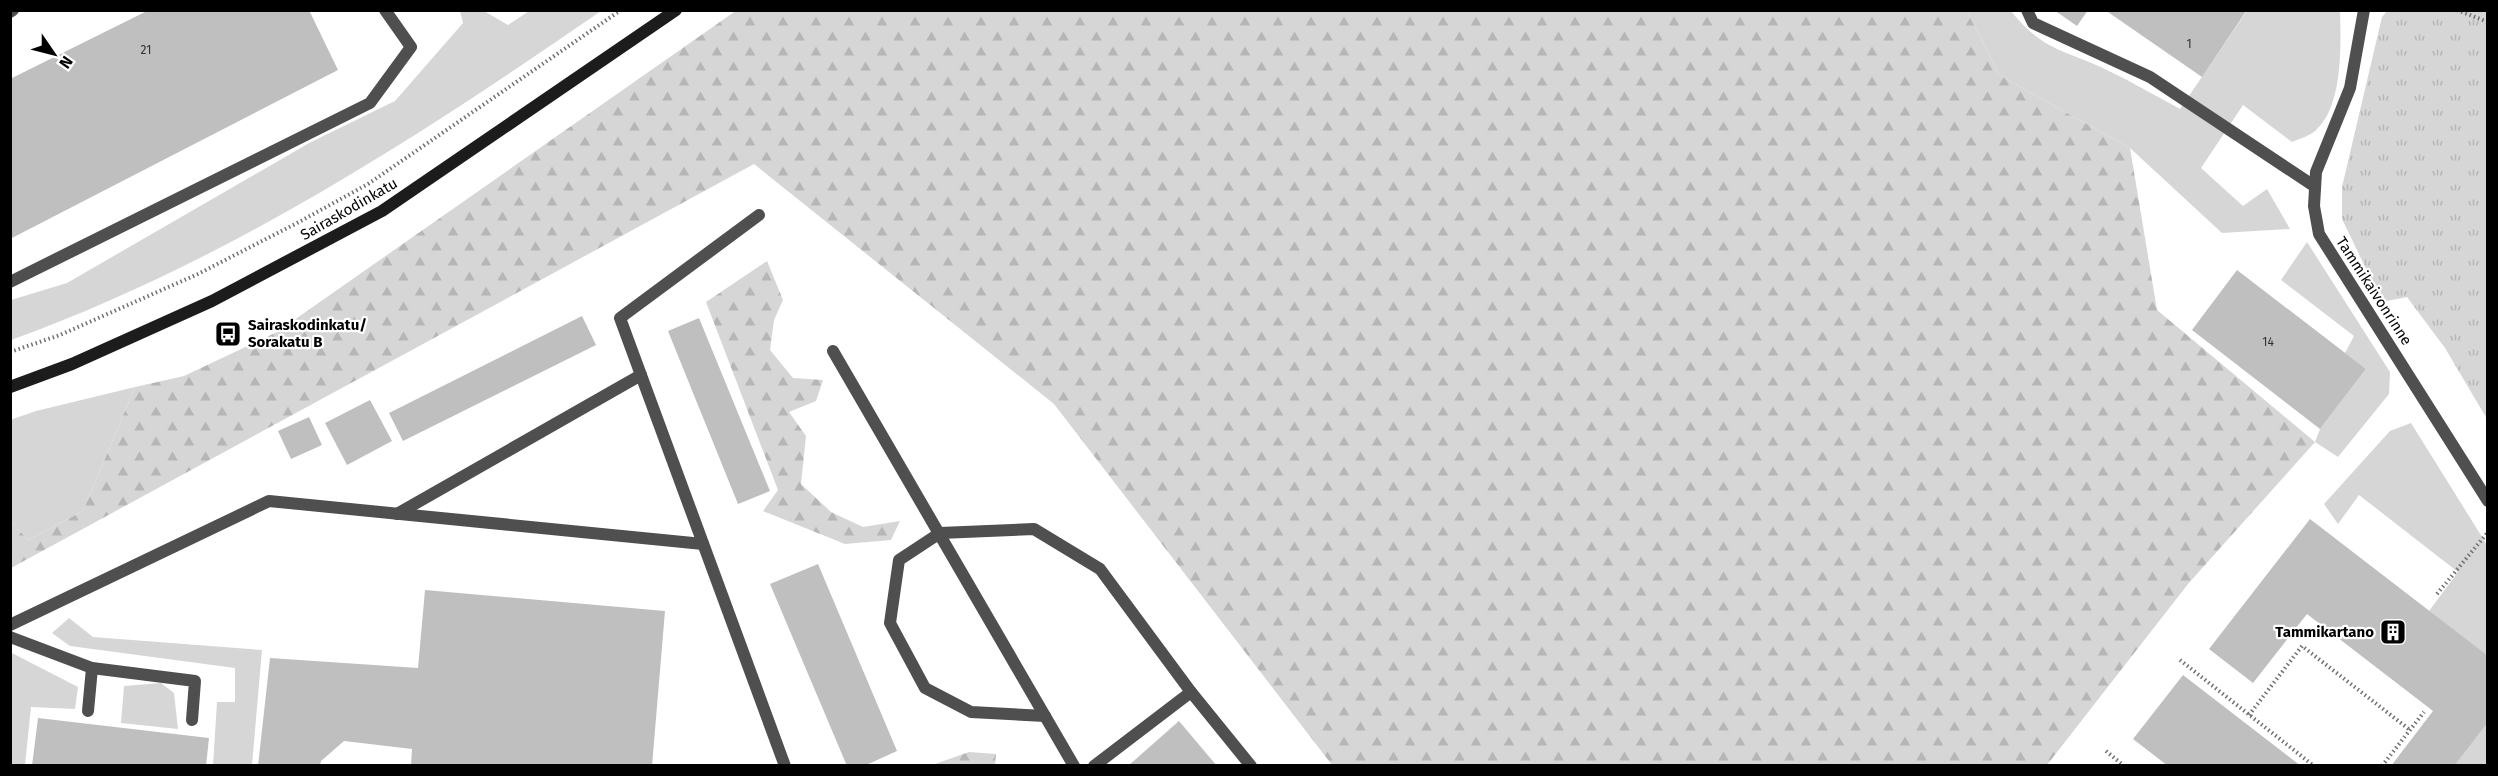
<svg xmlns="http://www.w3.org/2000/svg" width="2498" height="776" viewBox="0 0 2498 776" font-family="'Fira Sans',sans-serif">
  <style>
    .grass { fill: #d6d6d6 }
    .forest { fill: url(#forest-firs) }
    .park { fill: url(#park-tufts) }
    .building { fill: #bfbfbf }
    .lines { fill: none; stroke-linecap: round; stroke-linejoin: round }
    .path { stroke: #717171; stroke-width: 4; stroke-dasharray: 1.5 3; stroke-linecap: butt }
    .service { stroke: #4f4f4f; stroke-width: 12 }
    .minor { stroke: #4f4f4f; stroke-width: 12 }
    .secondary { stroke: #1c1c1c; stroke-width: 12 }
    .labels { text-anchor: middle; stroke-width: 4.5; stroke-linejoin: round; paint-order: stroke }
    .number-label { font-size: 12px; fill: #303030 }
    .street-label { font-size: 15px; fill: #000; stroke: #fff }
    .poi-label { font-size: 15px; font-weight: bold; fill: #000; stroke: #fff; text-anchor: start }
  </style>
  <defs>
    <pattern id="forest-firs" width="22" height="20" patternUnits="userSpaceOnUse" patternTransform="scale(1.5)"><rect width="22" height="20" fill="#d6d6d6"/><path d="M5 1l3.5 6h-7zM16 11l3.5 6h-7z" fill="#b6b6b6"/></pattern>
    <pattern id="park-tufts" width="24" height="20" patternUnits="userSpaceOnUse" patternTransform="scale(1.5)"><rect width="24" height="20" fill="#d6d6d6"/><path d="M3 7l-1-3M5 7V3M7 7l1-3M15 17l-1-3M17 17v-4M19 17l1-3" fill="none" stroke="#b6b6b6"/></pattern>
  </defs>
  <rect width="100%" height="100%" fill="#fff"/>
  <g class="grass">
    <path d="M 460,11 L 484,11 L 508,25 L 529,11 L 601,11 C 416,139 224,263 11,340 L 11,300 L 67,283 L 311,142 L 395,101 L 463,23 Z"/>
    <path d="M 1967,11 L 2011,11 C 2044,52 2063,49 2107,70 C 2132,82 2156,96 2180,109 L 2247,11 L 2340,11 C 2341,43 2343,105 2317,129 C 2312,135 2299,139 2292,142 L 2243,105 L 2201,168 L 2243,206 L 2267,189 L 2290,229 L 2222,233 L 2130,148 L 1999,75 Z"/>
    <polygon points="2307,242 2390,372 2389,394 2338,457 2315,442 2320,429 2366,369 2345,353 2354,336 2281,280"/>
    <polygon points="135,387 83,511 28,540 11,521 10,420 36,411"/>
    <polygon points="2411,423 2487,545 2487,656 2429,611 2458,572 2359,495 2338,524 2324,504 2390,431"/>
    <polygon points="69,618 93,637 262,650 252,765 213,765 217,702 235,702 235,668 70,646 52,633"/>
    <polygon points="10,652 78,687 75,709 31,707 25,765 11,765"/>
    <polygon points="161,683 174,693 178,729 121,723 124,686"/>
    <polygon points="2487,722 2487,765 2454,765"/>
  </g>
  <g class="forest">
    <polygon points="737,10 1967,11 1999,75 2130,148 2157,310 2315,442 2188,584 2047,765 1332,765 1054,404 754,164 11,568 11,521 28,540 83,511 135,387 184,376 277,332"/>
    <polygon points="767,261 783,300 774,320 770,350 793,378 823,380 816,401 789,412 806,436 801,484 831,512 863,527 900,521 891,540 845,544 763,511 778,490 706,302"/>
    <polygon points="969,752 996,754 995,765 932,765"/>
  </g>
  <polygon class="park" points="2387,11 2487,11 2487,419 2445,348 2407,297 2382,302 2342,219 2342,187 2382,17"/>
  <g class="building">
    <polygon points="149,10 309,10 338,70 10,239 10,79"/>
    <polygon points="2054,10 2088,10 2077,26"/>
    <polygon points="2105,10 2247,10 2202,77"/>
    <polygon points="2237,270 2366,369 2320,429 2192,330"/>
    <polygon points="582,316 596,345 403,441 389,413"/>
    <polygon points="699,318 770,491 738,504 668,331"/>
    <polygon points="370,400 392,441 347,465 325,423"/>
    <polygon points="309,417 322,445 291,459 278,431"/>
    <polygon points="2310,519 2488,656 2488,722 2454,766 2391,766 2433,711 2307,614 2253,683 2209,649"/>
    <polygon points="818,564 897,751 864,766 847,766 770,584"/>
    <polygon points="425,590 665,611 652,766 411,766 412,749 344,741 321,761 320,766 258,766 270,658 418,668"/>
    <polygon points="2183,675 2301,766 2168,766 2133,739"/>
    <polygon points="38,718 209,738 206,766 32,766"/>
    <polygon points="1179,721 1217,766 1128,766"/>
  </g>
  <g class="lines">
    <g class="path">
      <polyline points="2457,10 2488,22"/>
      <polyline points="10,352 60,335 198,274 299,222 368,184 621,10"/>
      <polyline points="2437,594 2488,532"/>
      <polyline points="2180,660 2314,766"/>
      <polyline points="2249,715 2302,646 2410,730"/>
      <polyline points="2106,751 2124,766"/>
      <polyline points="2382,766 2424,712"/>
    </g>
    <g class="service">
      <polyline points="2027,10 2033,23 2150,77 2314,186"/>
      <polyline points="10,12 13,10"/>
      <polyline points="759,215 620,318 785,766"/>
      <polyline points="10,282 370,103 411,47 385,10"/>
      <polyline points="833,351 1074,766"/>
      <polyline points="397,514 641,375"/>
      <polyline points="10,625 269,501 703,544"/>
      <polyline points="10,637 92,668 195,681 192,720"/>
      <polyline points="88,711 92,668"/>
      <polyline points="1045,716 971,712 925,688 890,623 899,560 940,533 1034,529 1100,569 1191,692 1251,766"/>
      <polyline points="1094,766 1191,692"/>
    </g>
    <polyline class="minor" points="2364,10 2350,88 2316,172 2314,206 2319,234 2488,501"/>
    <polyline class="secondary" points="10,387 72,364 212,301 382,211 676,10"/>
  </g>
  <defs>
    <symbol id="bus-square" viewBox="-11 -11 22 22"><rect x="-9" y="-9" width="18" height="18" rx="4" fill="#000" stroke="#fff"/><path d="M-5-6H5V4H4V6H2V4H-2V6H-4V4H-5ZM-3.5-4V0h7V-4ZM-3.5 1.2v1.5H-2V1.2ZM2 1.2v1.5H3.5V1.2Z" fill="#fff"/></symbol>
    <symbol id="building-square" viewBox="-11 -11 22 22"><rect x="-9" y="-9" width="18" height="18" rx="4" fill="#000" stroke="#fff"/><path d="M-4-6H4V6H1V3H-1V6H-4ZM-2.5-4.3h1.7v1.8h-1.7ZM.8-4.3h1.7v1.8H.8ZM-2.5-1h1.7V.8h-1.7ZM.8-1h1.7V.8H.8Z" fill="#fff"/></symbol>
  </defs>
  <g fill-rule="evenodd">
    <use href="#bus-square" x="213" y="319" width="30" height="30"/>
    <use href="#building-square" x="2378" y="617" width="30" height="30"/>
  </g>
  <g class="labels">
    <g class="number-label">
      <text x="2189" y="48">1</text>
      <text x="146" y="54">21</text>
      <text x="2268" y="346">14</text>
    </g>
    <g class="street-label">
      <text transform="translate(349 209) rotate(-30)" y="5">Sairaskodinkatu</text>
      <text transform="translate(2374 291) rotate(57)" y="5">Tammikaivonrinne</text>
    </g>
    <g class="poi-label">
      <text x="248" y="330">Sairaskodinkatu/<tspan x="248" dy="17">Sorakatu B</tspan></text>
      <text x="2374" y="637" text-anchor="end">Tammikartano</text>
    </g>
  </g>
  <rect width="2498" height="776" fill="none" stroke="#000000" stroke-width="24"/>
  <g transform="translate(54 54) rotate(125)" stroke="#ffffff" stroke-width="4.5" paint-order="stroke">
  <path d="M0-4.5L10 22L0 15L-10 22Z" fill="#000000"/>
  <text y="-9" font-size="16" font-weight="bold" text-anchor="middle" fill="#000000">N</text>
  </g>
</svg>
